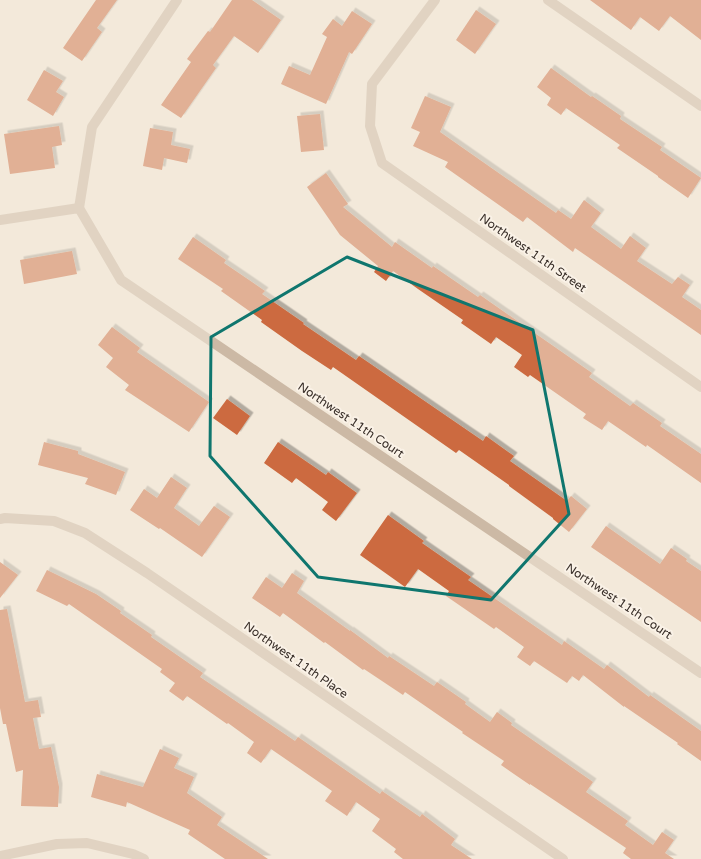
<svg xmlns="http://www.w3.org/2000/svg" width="701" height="859" viewBox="0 0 701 859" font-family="'Varela Round',sans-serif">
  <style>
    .building { fill: #cc6a3f; filter: url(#shadow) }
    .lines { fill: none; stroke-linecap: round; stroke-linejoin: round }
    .street { stroke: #ccb9a5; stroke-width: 10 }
    .marked { fill: none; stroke: #0f766e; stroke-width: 3; stroke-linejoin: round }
    .labels { text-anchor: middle; stroke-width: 4; stroke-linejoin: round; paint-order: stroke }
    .street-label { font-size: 12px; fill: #372d27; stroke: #faf2e7 }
  </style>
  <defs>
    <filter id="shadow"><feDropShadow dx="3.5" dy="-3.5" stdDeviation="0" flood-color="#0004"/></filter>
  </defs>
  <rect width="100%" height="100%" fill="#f3e9da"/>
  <g class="building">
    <polygon points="96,0 117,0 97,28 102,32 82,61 63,48"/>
    <polygon points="232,0 252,0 281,20 258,53 234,36 213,65 216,68 181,118 161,105 191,62 187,59 208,31 210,32"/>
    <polygon points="590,0 701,0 701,40 670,16 659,31 640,17 631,30"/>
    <polygon points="476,10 496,24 475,54 456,40"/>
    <polygon points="352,11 372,24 352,54 349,52 326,104 281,84 289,66 310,75 327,37 322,34 333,19 342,26"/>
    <polygon points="551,68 591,97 592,96 621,116 620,119 662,147 660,150 701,178 688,198 658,177 658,176 617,148 620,145 566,108 561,115 547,105 551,98 537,87"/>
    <polygon points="44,70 63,81 56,92 64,97 53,116 27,100"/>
    <polygon points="425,96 451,107 440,132 556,213 558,210 571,219 584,200 601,213 591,227 621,249 630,236 646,248 637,261 672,284 678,277 690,285 682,297 701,310 701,335 575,248 573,252 527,217 523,222 445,167 448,162 413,146 420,132 411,128"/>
    <polygon points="320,114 324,150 301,152 297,116"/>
    <polygon points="59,126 62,145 52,147 55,168 10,174 4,134"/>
    <polygon points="150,128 173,132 171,145 190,149 187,163 164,158 162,170 143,166"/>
    <polygon points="326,173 348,204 343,207 392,247 395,242 432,268 433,266 478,297 480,295 592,373 589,377 630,406 633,403 662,423 660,426 701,454 701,483 647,445 646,447 608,421 602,430 583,418 586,414 530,375 528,377 514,367 522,355 496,337 491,344 461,323 463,320 418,289 393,271 386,281 374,272 378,266 340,235 307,187"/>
    <polygon points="193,237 226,260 224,263 265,291 262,294 304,323 303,324 356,360 359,356 483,441 486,436 514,456 510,461 567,501 571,496 587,509 569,532 553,519 553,518 509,486 509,485 459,450 456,453 333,367 331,370 302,351 261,322 262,320 221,291 223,289 178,259"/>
    <polygon points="72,251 77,274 24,284 20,260"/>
    <polygon points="112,327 140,348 137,352 209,402 189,432 125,390 129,385 106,367 113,358 98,345"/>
    <polygon points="227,399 250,416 237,435 213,418"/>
    <polygon points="44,442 78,451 78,454 125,472 116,495 85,484 88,478 38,465"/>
    <polygon points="278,442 326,475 328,472 357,493 336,521 322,510 328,502 296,478 292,483 264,463"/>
    <polygon points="171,477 187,488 174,508 199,526 214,506 230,517 202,557 160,528 159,529 130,510 144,489 157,498"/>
    <polygon points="388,515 424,541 422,543 471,577 468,580 562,645 564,641 604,669 607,665 649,697 650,695 701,731 701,761 677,744 678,743 624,706 624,707 583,675 579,681 572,676 567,683 534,661 530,666 517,657 524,647 496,627 494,629 446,596 449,591 418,569 405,587 360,555"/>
    <polygon points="606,526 660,564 671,548 687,559 686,561 701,571 701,622 591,547"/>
    <polygon points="0,562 18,575 0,598"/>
    <polygon points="47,570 96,594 121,611 120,613 152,635 151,637 203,673 200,677 295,741 298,737 380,794 382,791 420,817 422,814 455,839 451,845 472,859 403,859 394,852 396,849 372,831 380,819 356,802 347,816 325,801 332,791 271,749 261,763 247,753 254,742 228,723 227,724 187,696 183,701 169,691 175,683 160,672 162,669 69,604 67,606 36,591"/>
    <polygon points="292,573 304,581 297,593 350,631 350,630 388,658 389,656 434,686 437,682 466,702 465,704 490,722 497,712 512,723 511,725 593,782 586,792 628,821 625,825 653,845 662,832 674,840 665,853 674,859 631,859 623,853 626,848 530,784 530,785 501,765 504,761 462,733 463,732 405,692 403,695 364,669 363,670 325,642 324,643 283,613 280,617 252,598 266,577 282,588"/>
    <polygon points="7,609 25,702 38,700 41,717 33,718 39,749 51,747 59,787 58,807 21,806 23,770 16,772 6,724 3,724 0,708 0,610"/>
    <polygon points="160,749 179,758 174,768 194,777 187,793 222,817 217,825 268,859 225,859 188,834 190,830 127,802 126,807 91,797 97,774 143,787"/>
  </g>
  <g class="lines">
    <g class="street">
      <polyline points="435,0 372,84 370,126 382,163 701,387"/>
      <polyline points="548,0 701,106"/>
      <polyline points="79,208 92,127 177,0"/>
      <polyline points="0,220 79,208 121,280 701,673"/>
      <polyline points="0,519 5,518 54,521 85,533 147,573 563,859"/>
      <polyline points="0,856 57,844 87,843 133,854 144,859"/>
    </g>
  </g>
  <path d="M0 0H701V859H0ZM 347,257 L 533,330 L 569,514 L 491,600 L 318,577 L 210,456 L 211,337 Z" fill="#f3e9da" fill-opacity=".55" fill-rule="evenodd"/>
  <path class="marked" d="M 347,257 L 533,330 L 569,514 L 491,600 L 318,577 L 210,456 L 211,337 Z"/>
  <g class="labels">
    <g class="street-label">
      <text transform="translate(533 253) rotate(35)" y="4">Northwest 11th Street</text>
      <text transform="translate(351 420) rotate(34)" y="4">Northwest 11th Court</text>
      <text transform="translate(619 601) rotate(34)" y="4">Northwest 11th Court</text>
      <text transform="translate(296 660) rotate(35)" y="4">Northwest 11th Place</text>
    </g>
  </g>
</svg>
